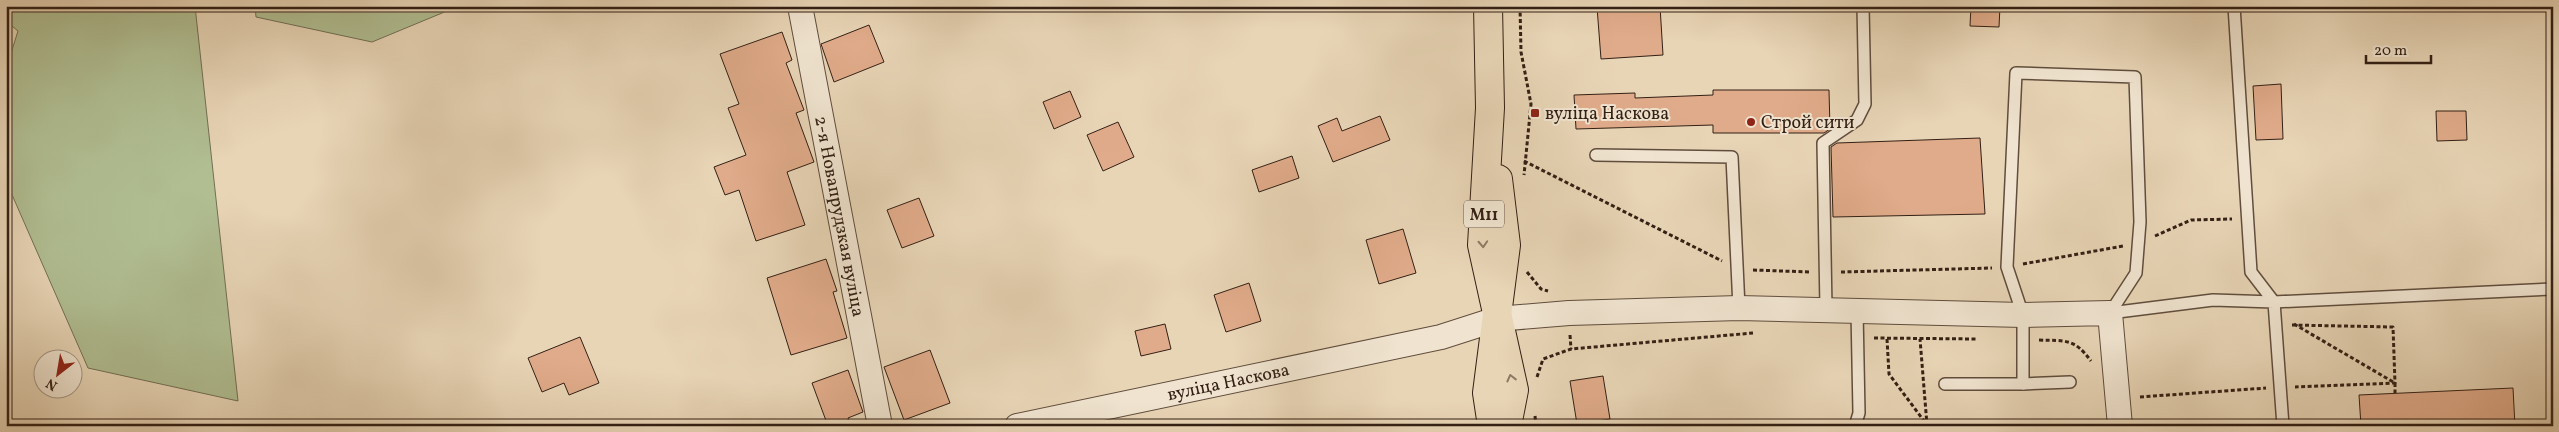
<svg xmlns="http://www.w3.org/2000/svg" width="2559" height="432" viewBox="0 0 2559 432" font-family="Vollkorn,serif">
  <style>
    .green { fill: #b0be92; stroke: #726f54 }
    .building { fill: #e0ab8a; stroke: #332015 }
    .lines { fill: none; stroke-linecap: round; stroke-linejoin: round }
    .service-casing { stroke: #604d3d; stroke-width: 14 }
    .minor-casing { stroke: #604d3d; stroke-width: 26 }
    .primary-casing { stroke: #332015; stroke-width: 30 }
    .path { stroke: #332015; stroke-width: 3; stroke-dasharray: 4 2.5; stroke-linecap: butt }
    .service { stroke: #f0e4d0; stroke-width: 11 }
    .minor { stroke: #f0e4d0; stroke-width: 24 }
    .primary { stroke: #e8d5b6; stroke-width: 28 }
    .oneway { stroke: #8e7a66 }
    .poi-dot { fill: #8f2418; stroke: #f0e4d0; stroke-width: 2 }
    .labels { text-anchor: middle; stroke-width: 4; stroke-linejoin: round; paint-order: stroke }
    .shield { fill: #f0e4d0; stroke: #6c5b4d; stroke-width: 1 }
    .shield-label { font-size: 16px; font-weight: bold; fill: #332015 }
    .poi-label { font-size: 18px; fill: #332015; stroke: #f0e4d0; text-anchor: start }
    .street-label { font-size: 18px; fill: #332015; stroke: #f0e4d0 }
  </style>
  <rect width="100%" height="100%" fill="#e8d5b6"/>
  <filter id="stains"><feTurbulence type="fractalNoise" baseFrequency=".004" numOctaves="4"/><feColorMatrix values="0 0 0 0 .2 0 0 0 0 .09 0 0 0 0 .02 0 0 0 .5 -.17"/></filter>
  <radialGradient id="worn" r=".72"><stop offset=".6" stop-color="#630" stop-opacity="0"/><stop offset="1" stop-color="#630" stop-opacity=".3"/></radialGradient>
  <g class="green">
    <polygon points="6,6 195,6 238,401 88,368 6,181 6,69 18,31 6,21"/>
    <polygon points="255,6 459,6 372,42 256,17"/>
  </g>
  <g class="building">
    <polygon points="1660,6 1663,55 1601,59 1597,7"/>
    <polygon points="1971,6 2000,6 1999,27 1970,26"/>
    <polygon points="869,25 884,62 834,82 821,44"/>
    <polygon points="782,32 792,60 786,63 804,110 796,113 814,162 787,172 805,225 756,241 739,190 725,195 714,167 746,155 728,108 739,104 720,54"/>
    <polygon points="2281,84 2283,139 2256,140 2253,86"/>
    <polygon points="1713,90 1829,90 1830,129 1824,133 1713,133 1713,125 1576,129 1574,95 1635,93 1635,98 1713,95"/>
    <polygon points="1070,91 1081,117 1054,129 1043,102"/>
    <polygon points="2436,111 2466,111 2467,140 2437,141"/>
    <polygon points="1380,116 1390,140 1333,162 1318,126 1337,118 1342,131"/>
    <polygon points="1118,122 1134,157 1103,171 1087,135"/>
    <polygon points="1980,138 1985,214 1833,217 1831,147 1837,143"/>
    <polygon points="1292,156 1299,178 1259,192 1252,170"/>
    <polygon points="919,198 934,236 902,248 887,210"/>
    <polygon points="1403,229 1416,273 1379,284 1366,240"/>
    <polygon points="826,259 837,291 833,292 847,338 791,355 767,278"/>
    <polygon points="1249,283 1261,321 1226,332 1214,295"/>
    <polygon points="1165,324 1171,349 1141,356 1135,331"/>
    <polygon points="580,337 599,383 569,395 564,383 542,392 528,358"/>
    <polygon points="930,350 950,403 904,420 884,367"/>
    <polygon points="848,370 863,412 848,418 850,426 828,426 812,383"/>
    <polygon points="1603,376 1610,419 1577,424 1570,381"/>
    <polygon points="2513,388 2515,426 2361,426 2359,395"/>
  </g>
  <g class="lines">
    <defs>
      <g id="service">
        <polyline points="2234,6 2251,272 2274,302 2553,289"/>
        <polyline points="1596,155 1732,157 1739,308"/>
        <polyline points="1826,308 1823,143 1857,120 1865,104 1863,6"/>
        <polyline points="2110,313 2213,300 2274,302 2283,426"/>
        <polyline points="1945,384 2023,384 2023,315 2007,267 2016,73 2135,77 2140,222 2136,273 2110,313"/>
        <polyline points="2023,384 2070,382"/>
        <polyline points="1855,426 1859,413 1857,311"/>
      </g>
      <g id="minor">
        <path id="s1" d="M 800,6 L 880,426"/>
        <path id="s2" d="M 1017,426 L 1441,337 L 1497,319 L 1569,313 L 1739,308 L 2023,315 L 2110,313 L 2120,426"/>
      </g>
      <g id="primary">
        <polyline points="1488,6 1490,108 1482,245 1514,390 1507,426"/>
        <polyline points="1492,426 1487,393 1506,245 1498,179"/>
      </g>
    </defs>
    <use href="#service" class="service-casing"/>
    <use href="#minor" class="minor-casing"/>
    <use href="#primary" class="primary-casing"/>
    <g class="path">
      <polyline points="1520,6 1521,52 1531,104 1524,175"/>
      <polyline points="1524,161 1722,261"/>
      <polyline points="2155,236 2191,220 2232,219"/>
      <polyline points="2023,264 2123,246"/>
      <polyline points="1753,270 1810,272"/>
      <polyline points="1527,272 1541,289 1548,291"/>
      <polyline points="1841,272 1992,268"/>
      <polyline points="2294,324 2395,383 2395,393"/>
      <polyline points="2292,325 2393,327 2395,383 2295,387"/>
      <polyline points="1570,335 1571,349"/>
      <polyline points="1874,338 1977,339"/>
      <polyline points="1887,339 1889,374 1927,425 1920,339"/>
      <path d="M 2039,340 C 2066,341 2074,338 2091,361"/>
      <polyline points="1537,377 1543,359 1571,349 1753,333"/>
      <polyline points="2140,397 2266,388"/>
      <polyline points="1535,416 1536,426"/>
    </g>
    <use href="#service" class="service"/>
    <use href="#minor" class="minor"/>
    <use href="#primary" class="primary"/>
  </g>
  <defs><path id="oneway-chevron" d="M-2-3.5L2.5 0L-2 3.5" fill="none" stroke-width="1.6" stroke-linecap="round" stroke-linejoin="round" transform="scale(1.25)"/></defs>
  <g class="oneway">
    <use href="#oneway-chevron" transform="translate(1483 244) rotate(87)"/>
    <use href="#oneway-chevron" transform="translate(1511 378) rotate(-104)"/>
  </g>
  <g class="poi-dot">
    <rect x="1530" y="108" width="10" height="10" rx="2.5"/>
    <circle cx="1751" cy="122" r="5"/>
  </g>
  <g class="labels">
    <rect class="shield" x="1464" y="200.5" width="40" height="27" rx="4"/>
    <g class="shield-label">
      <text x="1484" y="220">М11</text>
    </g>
    <g class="poi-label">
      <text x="1545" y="119">вуліца Наскова</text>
      <text x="1761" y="128">Строй сити</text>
    </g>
    <g class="street-label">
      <text dy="6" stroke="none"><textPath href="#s1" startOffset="214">2-я Новапрудзкая вуліца</textPath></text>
      <text dy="6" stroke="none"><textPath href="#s2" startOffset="216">вуліца Наскова</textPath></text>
    </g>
  </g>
  <rect width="2559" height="432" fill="none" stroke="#e8d5b6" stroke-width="25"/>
  <rect x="8" y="8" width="2544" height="417" fill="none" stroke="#332015" stroke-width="2.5"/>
  <rect x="12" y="12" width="2534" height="407" fill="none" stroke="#332015"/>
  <g transform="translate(58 374) rotate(211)"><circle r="24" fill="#f0e4d0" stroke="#a49685"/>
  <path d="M0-4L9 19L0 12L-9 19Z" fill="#8f2418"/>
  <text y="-8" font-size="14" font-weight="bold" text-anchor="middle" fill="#332015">N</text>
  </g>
  <path d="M2366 55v8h65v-8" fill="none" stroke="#332015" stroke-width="2.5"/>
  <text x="2374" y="55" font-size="15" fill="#332015" stroke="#f0e4d0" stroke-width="4" paint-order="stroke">20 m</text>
  <rect width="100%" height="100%" filter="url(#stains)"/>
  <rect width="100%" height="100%" fill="url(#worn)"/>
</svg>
